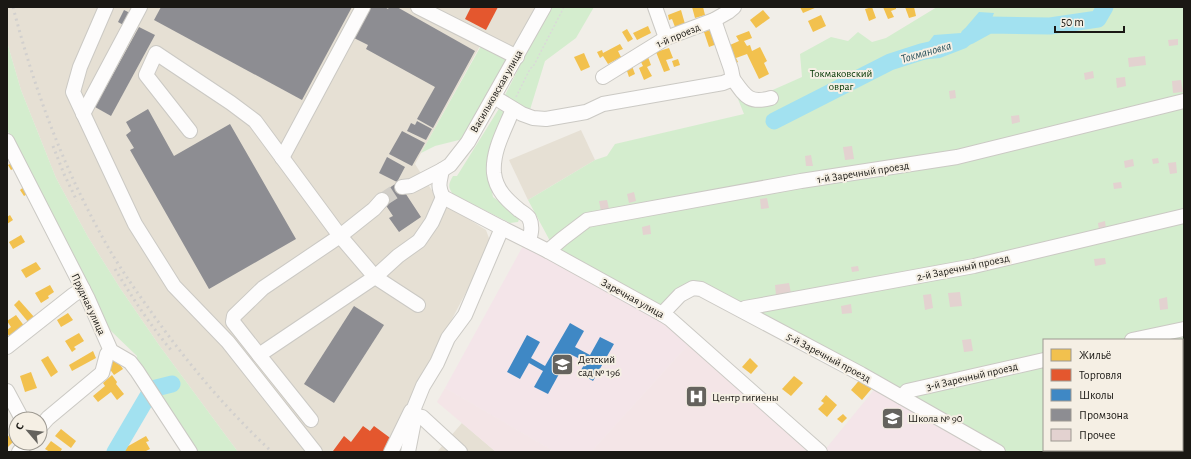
<svg xmlns="http://www.w3.org/2000/svg" width="1191" height="459" viewBox="0 0 1191 459" font-family="'Alegreya Sans',sans-serif">
  <style>
    .built { fill: #e6e0d4 }
    .education { fill: #f4e5e9 }
    .medical { fill: #f4e5e7 }
    .green { fill: #d4edce; fill-rule: evenodd }
    .water { fill: #a2e1f0 }
    .homes { fill: #f2c14e }
    .shops { fill: #e4572e }
    .schools { fill: #3f88c5 }
    .industry { fill: #8d8d92 }
    .lines { fill: none; stroke-linecap: round; stroke-linejoin: round }
    .river { stroke: #a2e1f0; stroke-width: 17 }
    .building { fill: #e3d2d0 }
    .minor-tunnel { stroke: #d1cec8; stroke-width: 14; stroke-dasharray: 14 7; stroke-linecap: butt }
    .minor-casing { stroke: #cbc9c4; stroke-width: 16 }
    .path { stroke: #dadad8; stroke-width: 1.5; stroke-dasharray: 2 2; stroke-linecap: butt }
    .minor { stroke: #fdfcfc; stroke-width: 14 }
    .rail { stroke: #d2d0ce; stroke-width: 3; stroke-dasharray: 2 4; stroke-linecap: butt }
    .labels { text-anchor: middle; stroke-width: 4; stroke-linejoin: round; paint-order: stroke }
    .street-label { font-size: 11px; fill: #1a1814; stroke: #f5efe4 }
    .park-label { font-size: 11px; fill: #003500; stroke: #f5efe4 }
    .poi-label { font-size: 11px; fill: #1a1814; stroke: #f5efe4; text-anchor: start }
    .water-label { font-size: 12px; font-style: italic; fill: #264f5a; stroke: #f5efe4 }
  </style>
  <rect width="100%" height="100%" fill="#f1eee8"/>
  <g class="built">
    <polygon points="7,7 536,7 515,48 486,35 415,164 438,200 486,230 490,241 483,260 402,414 396,427 406,452 238,452 159,345 120,288 88,237 56,178 21,90 7,42"/>
    <polygon points="581,130 595,160 528,200 509,160"/>
    <polygon points="462,423 496,452 437,452"/>
  </g>
  <g class="education">
    <polygon points="524,244 667,322 690,343 591,452 555,452 445,388"/>
    <polygon points="878,385 992,452 825,452 824,451"/>
  </g>
  <g class="medical">
    <polygon points="690,343 813,452 591,452"/>
    <polygon points="445,388 555,452 496,452 437,402"/>
  </g>
  <g class="green">
    <polygon points="550,7 594,7 576,38 545,61 529,113 504,97"/>
    <path d="M 937,7 L 1184,7 L 1184,452 L 992,452 L 693,290 L 668,313 L 557,251 L 550,241 L 528,200 L 595,160 L 607,156 L 615,144 L 744,114 L 732,84 L 757,97 L 802,77 L 800,54 L 831,37 L 848,41 L 858,32 L 872,42 L 886,38 ZM 1044,340 L 1182,340 L 1182,450 L 1044,450 Z"/>
    <polygon points="7,42 21,90 56,178 88,237 120,288 159,345 238,452 186,452 133,374 137,356 110,330 93,299 13,140 7,130"/>
    <polygon points="482,44 509,57 463,139 435,146 421,153"/>
    <path d="M 500,107 L 505,111 L 488,172 L 493,197 L 520,216 L 518,222 L 510,223 L 453,194 C 447,187 449,183 453,176 L 457,176 Z"/>
  </g>
  <polygon class="water" points="979,12 994,13 987,31 966,48 940,58 930,59 921,52 934,35 961,33"/>
  <g class="homes">
    <polygon points="692,7 703,7 705,15 695,18"/>
    <polygon points="800,7 817,7 803,13"/>
    <polygon points="872,7 876,18 869,21 865,9"/>
    <polygon points="883,7 896,7 896,9 891,11 894,17 888,19"/>
    <polygon points="905,7 914,7 916,16 909,18"/>
    <polygon points="681,10 685,24 675,27 672,19 669,20 668,15"/>
    <polygon points="763,10 770,18 756,28 750,20"/>
    <polygon points="821,15 826,26 813,32 808,21"/>
    <polygon points="648,26 651,33 637,40 633,33"/>
    <polygon points="627,29 633,39 628,42 622,32"/>
    <polygon points="712,29 717,44 709,47 704,32"/>
    <polygon points="749,31 752,38 744,41 747,46 750,45 752,51 760,47 767,61 764,63 769,74 759,79 747,54 736,58 738,62 734,64 730,53 733,52 730,45 739,41 736,36"/>
    <polygon points="620,44 623,49 618,51 621,57 608,64 603,56 600,58 597,52 602,50 603,53"/>
    <polygon points="669,48 673,58 666,60 670,70 664,72 656,52"/>
    <polygon points="584,53 590,67 581,71 574,57"/>
    <polygon points="648,57 651,65 647,67 652,76 644,80 639,68 643,66 640,60"/>
    <polygon points="678,59 680,65 674,67 672,61"/>
    <polygon points="632,66 635,74 629,77 626,68"/>
    <polygon points="12,163 15,168 11,170 8,165"/>
    <polygon points="25,186 29,193 24,196 20,190"/>
    <polygon points="10,215 13,220 7,224 7,217"/>
    <polygon points="21,235 25,242 13,249 9,242"/>
    <polygon points="36,262 41,269 26,278 21,270"/>
    <polygon points="50,285 54,292 48,296 49,298 41,303 35,293"/>
    <polygon points="19,300 35,318 29,323 14,305"/>
    <polygon points="68,313 73,320 61,327 57,320"/>
    <polygon points="16,315 25,327 10,337 7,333 7,330 11,327 7,321"/>
    <polygon points="79,333 84,341 74,347 76,349 72,352 65,341"/>
    <polygon points="93,351 96,358 72,371 69,365"/>
    <polygon points="48,356 58,372 51,377 41,360"/>
    <polygon points="750,358 758,366 751,374 742,367"/>
    <polygon points="116,359 123,369 114,375 107,365"/>
    <polygon points="31,372 37,388 25,392 20,376"/>
    <polygon points="112,375 117,382 116,384 124,394 117,400 111,392 98,402 93,396 105,386 103,383"/>
    <polygon points="794,376 803,383 791,396 782,389"/>
    <polygon points="862,377 873,387 862,400 851,390"/>
    <polygon points="826,395 837,405 827,417 818,409 824,403 821,401"/>
    <polygon points="843,414 847,418 842,423 837,419"/>
    <polygon points="61,429 76,441 71,448 55,436"/>
    <polygon points="7,434 13,442 7,448"/>
    <polygon points="146,436 149,441 146,442 150,449 144,452 124,452 123,449"/>
    <polygon points="51,441 62,449 60,452 50,452 45,449"/>
  </g>
  <g class="shops">
    <polygon points="471,7 498,7 486,30 465,19"/>
    <polygon points="363,426 370,431 374,426 393,440 384,452 335,452 333,451 344,436 351,442"/>
  </g>
  <polygon class="schools" points="570,323 584,331 575,347 590,355 600,337 614,344 593,381 579,373 586,362 570,354 548,394 534,387 543,371 529,363 520,379 507,372 527,335 540,342 531,358 545,366"/>
  <g class="industry">
    <polygon points="161,7 352,7 302,100 154,20"/>
    <polygon points="369,7 385,7 388,9 389,7 397,7 475,51 433,128 417,119 435,87 366,49 368,45 352,37"/>
    <polygon points="124,10 134,15 127,27 118,22"/>
    <polygon points="139,27 155,35 111,116 95,107"/>
    <polygon points="148,109 174,156 230,124 296,239 209,289 130,150 134,148 126,135 131,131 126,122"/>
    <polygon points="417,121 432,129 426,140 407,131 411,123 415,125"/>
    <polygon points="402,131 425,143 412,166 389,154"/>
    <polygon points="387,157 405,167 397,182 379,173"/>
    <polygon points="398,182 421,217 399,232 389,218 393,216 379,195"/>
    <polygon points="354,306 384,325 334,403 304,384"/>
  </g>
  <g class="lines">
    <g class="river">
      <polyline points="969,36 989,25 1050,26 1098,19 1105,7"/>
      <polyline points="774,121 890,62 921,52 943,47"/>
      <polyline points="115,452 152,389 172,384"/>
    </g>
  </g>
  <g class="building">
    <polygon points="1178,39 1178,45 1169,46 1168,40"/>
    <polygon points="1145,56 1146,65 1129,67 1128,58"/>
    <polygon points="1093,71 1094,78 1085,80 1084,73"/>
    <polygon points="1125,77 1126,86 1117,88 1116,78"/>
    <polygon points="1181,80 1183,92 1173,93 1172,81"/>
    <polygon points="955,90 956,98 950,99 949,91"/>
    <polygon points="1019,115 1020,122 1012,124 1011,116"/>
    <polygon points="852,146 854,159 845,160 843,147"/>
    <polygon points="811,155 813,166 806,166 805,156"/>
    <polygon points="1158,158 1159,163 1153,164 1152,159"/>
    <polygon points="1133,159 1134,166 1125,168 1124,161"/>
    <polygon points="1176,162 1177,173 1170,174 1168,163"/>
    <polygon points="1121,182 1122,188 1114,189 1113,183"/>
    <polygon points="634,192 636,201 629,203 627,194"/>
    <polygon points="767,198 769,208 761,209 760,199"/>
    <polygon points="607,200 609,209 601,211 599,201"/>
    <polygon points="1105,221 1106,229 1099,230 1098,223"/>
    <polygon points="650,225 651,234 643,235 642,227"/>
    <polygon points="1105,258 1106,264 1095,266 1094,259"/>
    <polygon points="858,266 859,271 852,272 851,267"/>
    <polygon points="789,283 791,293 776,295 775,285"/>
    <polygon points="960,292 962,306 950,307 948,293"/>
    <polygon points="931,294 933,308 925,310 923,295"/>
    <polygon points="1167,297 1168,309 1160,310 1159,299"/>
    <polygon points="851,304 852,313 842,314 841,306"/>
    <polygon points="971,339 973,351 964,352 962,340"/>
    <rect x="1075" y="450" width="8" height="2"/>
  </g>
  <g class="lines">
    <polyline class="minor-tunnel" points="382,200 402,187"/>
    <defs>
      <g id="minor">
        <polyline points="106,7 80,67 73,92 135,224 174,286 228,342 315,452"/>
        <polyline points="418,7 517,57"/>
        <polyline points="655,7 666,38"/>
        <polyline points="714,20 731,69 733,79"/>
        <polyline points="603,77 666,38 714,20 728,12 734,7"/>
        <path d="M 494,97 L 522,114 L 533,118 L 546,119 L 586,112 L 603,104 L 723,83 L 733,79 C 745,96 749,104 771,98"/>
        <path d="M 513,109 C 505,129 492,151 494,173 C 496,190 507,200 519,210 C 522,212 527,215 529,218 C 533,226 531,233 529,241"/>
        <polyline points="83,114 140,7"/>
        <polyline points="190,131 146,75 156,53 231,103 255,121 340,236 375,277 418,305"/>
        <polyline points="7,141 88,299 111,351 130,362 137,371 190,452"/>
        <polyline points="282,158 363,7"/>
        <path d="M 442,170 C 440,181 437,186 443,197 L 502,228 L 548,251 L 662,314 L 670,319 L 820,452"/>
        <polyline points="402,187 411,186 442,170 450,165 468,142 544,7"/>
        <polyline points="382,200 374,209 340,236 263,288 234,316 233,322 259,355 375,277 398,256 419,241 432,222 443,197"/>
        <polyline points="548,251 562,239 587,220 801,181 957,157 1184,101"/>
        <polyline points="742,310 745,308 974,266 1184,216"/>
        <polyline points="662,314 680,295 693,288 701,289 861,374 998,452"/>
        <polyline points="1132,340 1184,329"/>
        <polyline points="7,347 73,295 83,289"/>
        <polyline points="259,355 311,420"/>
        <polyline points="7,391 22,419"/>
        <polyline points="902,397 907,391 1044,360"/>
        <polyline points="415,416 422,417 460,452"/>
        <polyline points="40,427 48,418 102,373 107,354 111,351"/>
        <polyline points="1182,445 1184,445"/>
        <polyline points="19,452 26,443"/>
        <polyline points="391,452 411,411"/>
        <polyline points="408,452 415,416 414,408 423,386 437,363 448,338 465,315 502,228"/>
        <polyline points="1154,452 1162,450"/>
      </g>
    </defs>
    <use href="#minor" class="minor-casing"/>
    <polyline class="path" points="516,97 530,69 534,65 564,7"/>
    <use href="#minor" class="minor"/>
    <g class="rail">
      <path d="M 13,7 C 33,84 60,159 98,229 C 112,256 129,281 147,306 C 184,359 225,408 272,452"/>
      <polyline points="53,146 64,174 77,201"/>
      <path d="M 115,269 C 132,297 150,325 171,350"/>
    </g>
  </g>
  <defs>
    <symbol id="school-square" viewBox="-11 -11 22 22"><rect x="-9" y="-9" width="18" height="18" rx="4" fill="#65635e" stroke="#f5efe4"/><path d="M0-5L7-2L0 1L-7-2ZM-4 1L0 2.5L4 1V4Q0 6-4 4Z" fill="#fff"/></symbol>
    <symbol id="hospital-square" viewBox="-11 -11 22 22"><rect x="-9" y="-9" width="18" height="18" rx="4" fill="#65635e" stroke="#f5efe4"/><path d="M-5-5h3v3.5h4V-5h3V5h-3V1.5h-4V5h-3Z" fill="#fff"/></symbol>
  </defs>
  <g fill-rule="evenodd">
    <use href="#school-square" x="550" y="352" width="25" height="25"/>
    <use href="#hospital-square" x="684" y="384" width="25" height="25"/>
    <use href="#school-square" x="880" y="406" width="25" height="25"/>
  </g>
  <g class="labels">
    <g class="street-label">
      <text transform="translate(678 35) rotate(-23)" y="4">1-й проезд</text>
      <text transform="translate(496 91) rotate(-60)" y="4">Васильковская улица</text>
      <text transform="translate(863 172) rotate(-9)" y="4">1-й Заречный проезд</text>
      <text transform="translate(963 267) rotate(-12)" y="4">2-й Заречный проезд</text>
      <text transform="translate(633 298) rotate(29)" y="4">Заречная улица</text>
      <text transform="translate(89 304) rotate(65)" y="4">Прудная улица</text>
      <text transform="translate(829 357) rotate(28)" y="4">5-й Заречный проезд</text>
      <text transform="translate(972 376) rotate(-13)" y="4">3-й Заречный проезд</text>
    </g>
    <g class="park-label">
      <text x="841" y="77">Токмаковский<tspan x="841" dy="13">овраг</tspan></text>
    </g>
    <g class="poi-label">
      <text x="578" y="363">Детский<tspan x="578" dy="13">сад № 196</tspan></text>
      <text x="712" y="401">Центр гигиены</text>
      <text x="908" y="422">Школа № 90</text>
    </g>
    <g class="water-label">
      <text transform="translate(926 52) rotate(-16)" y="4">Токмановка</text>
    </g>
  </g>
  <rect width="1191" height="459" fill="none" stroke="#1a1814" stroke-width="16"/>
  <rect x="1043" y="339" width="140" height="112" fill="#f5efe4" stroke="#9d9991"/>
  <rect x="1051" y="349" width="20" height="12" fill="#f2c14e" stroke="#9d9991"/>
  <text x="1079" y="359" font-size="12" fill="#1a1814">Жильё</text>
  <rect x="1051" y="369" width="20" height="12" fill="#e4572e" stroke="#9d9991"/>
  <text x="1079" y="379" font-size="12" fill="#1a1814">Торговля</text>
  <rect x="1051" y="389" width="20" height="12" fill="#3f88c5" stroke="#9d9991"/>
  <text x="1079" y="399" font-size="12" fill="#1a1814">Школы</text>
  <rect x="1051" y="409" width="20" height="12" fill="#8d8d92" stroke="#9d9991"/>
  <text x="1079" y="419" font-size="12" fill="#1a1814">Промзона</text>
  <rect x="1051" y="429" width="20" height="12" fill="#e3d2d0" stroke="#9d9991"/>
  <text x="1079" y="439" font-size="12" fill="#1a1814">Прочее</text>
  <g transform="translate(28 431) rotate(298)"><circle r="19" fill="#f5efe4" stroke="#9d9991"/>
  <path d="M0-3L7 15L0 10L-7 15Z" fill="#65635e"/>
  <text y="-6" font-size="11" font-weight="bold" text-anchor="middle" fill="#1a1814">С</text>
  </g>
  <path d="M1055 26v6h69v-6" fill="none" stroke="#1a1814" stroke-width="2"/>
  <text x="1061" y="26" font-size="12" fill="#1a1814" stroke="#f5efe4" stroke-width="3" paint-order="stroke">50 m</text>
</svg>
